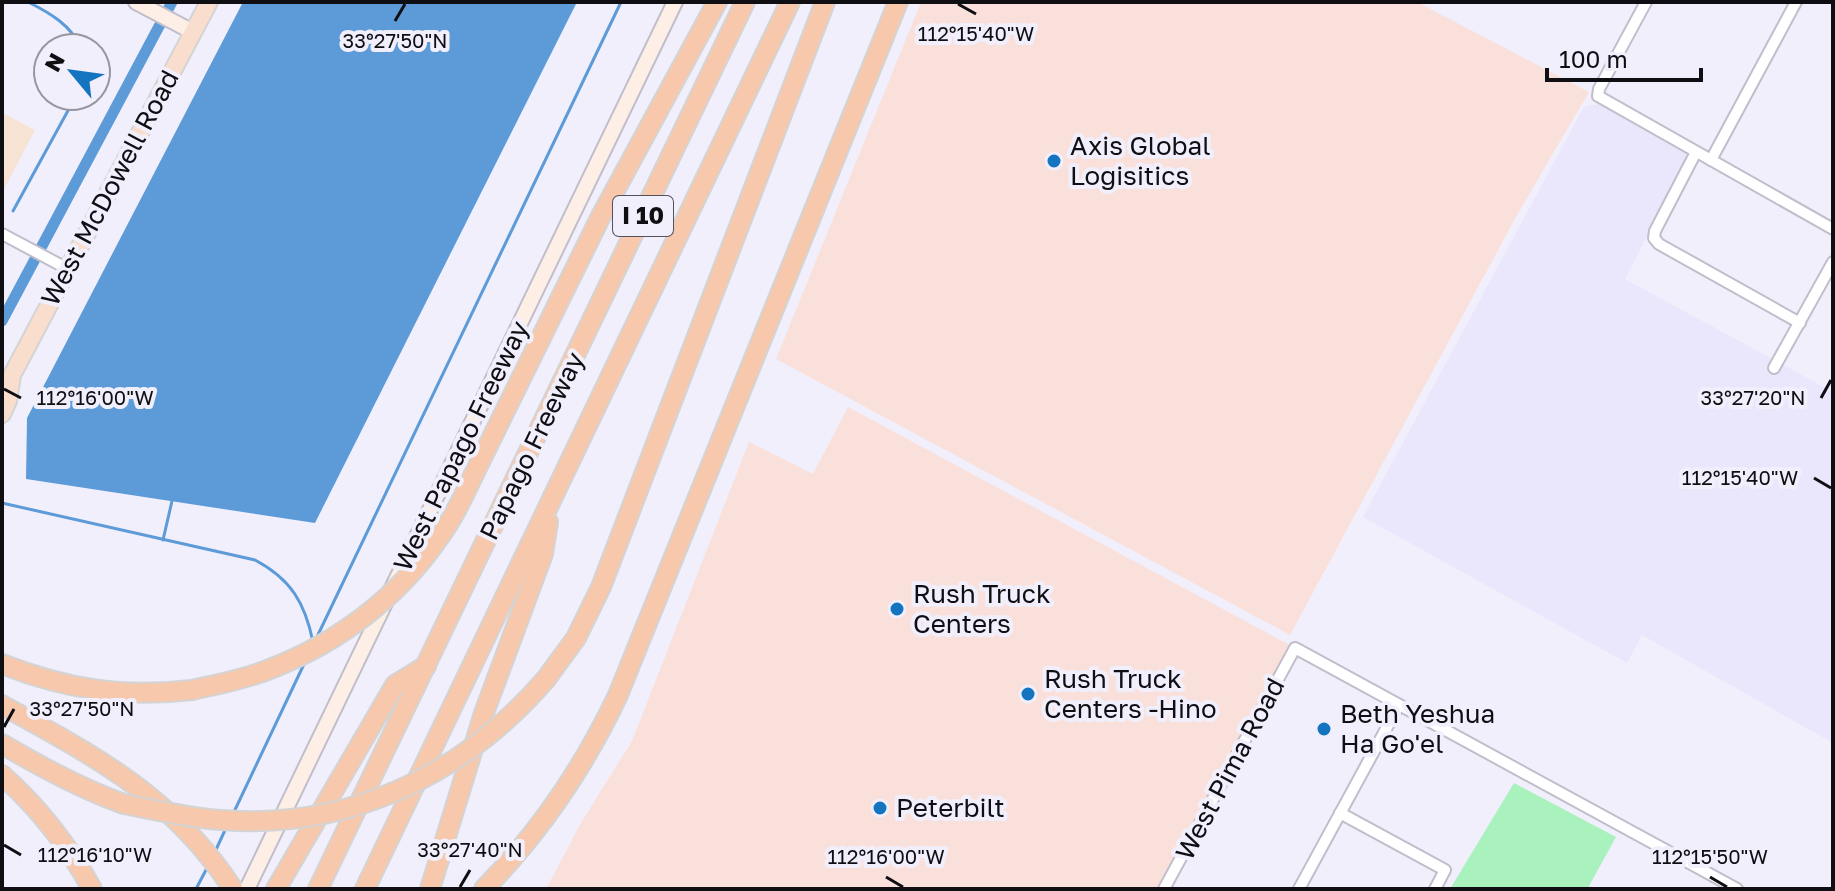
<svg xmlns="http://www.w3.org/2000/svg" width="1835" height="891" viewBox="0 0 1835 891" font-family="'Golos Text',sans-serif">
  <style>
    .commercial { fill: #f6e3d3 }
    .industrial { fill: #fae0da }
    .built { fill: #eae6fb }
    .green { fill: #a9f1bd }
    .water { fill: #5d9bd8 }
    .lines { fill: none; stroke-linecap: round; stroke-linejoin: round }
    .stream { stroke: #5d9bd8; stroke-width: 3 }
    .canal { stroke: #5d9bd8; stroke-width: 11 }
    .street-casing { stroke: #c1becb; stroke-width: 14 }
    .secondary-casing { stroke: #c1becb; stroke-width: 18 }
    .primary-casing { stroke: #d4d4d4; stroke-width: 20 }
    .highway-casing { stroke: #d4d4d4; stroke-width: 22 }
    .street { stroke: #fff; stroke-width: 10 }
    .secondary { stroke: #fdeee6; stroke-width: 14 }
    .primary { stroke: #fadecd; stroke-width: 16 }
    .highway { stroke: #f7c8ab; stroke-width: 18 }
    .highway-bridge-casing { stroke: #d4d4d4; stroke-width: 22; stroke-linecap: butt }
    .highway-bridge { stroke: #f7c8ab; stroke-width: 18 }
    .ticks { fill: none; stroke: #0f0e12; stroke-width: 3 }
    .poi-dot { fill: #1574c0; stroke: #f1effc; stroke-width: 3 }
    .labels { text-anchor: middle; stroke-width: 8; stroke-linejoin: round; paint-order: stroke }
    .shield { fill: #f1effc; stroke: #535258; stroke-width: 2 }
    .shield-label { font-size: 24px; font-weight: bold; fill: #0f0e12 }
    .poi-label { font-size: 26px; fill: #0f0e12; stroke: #f1effc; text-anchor: start }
    .street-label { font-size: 26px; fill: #0f0e12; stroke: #f1effc }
    .ticks-label { font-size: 20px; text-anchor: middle; fill: #0f0e12; stroke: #f1effc; stroke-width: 8; stroke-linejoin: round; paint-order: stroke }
  </style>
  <rect width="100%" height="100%" fill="#f1effc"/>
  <polygon class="commercial" points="2,113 35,130 2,193"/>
  <g class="industrial">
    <polygon points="921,2 1417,2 1589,92 1517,215 1290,635 776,359"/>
    <polygon points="848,407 1295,648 1164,889 546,889 582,821 632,741 749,442 813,474"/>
  </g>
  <polygon class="built" points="1598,104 1690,152 1625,279 1833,392 1833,743 1642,635 1627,663 1363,517 1584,107"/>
  <polygon class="green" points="1514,783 1616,837 1589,886 1592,889 1450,889"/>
  <polygon class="water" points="243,2 577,2 315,523 26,479 27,418"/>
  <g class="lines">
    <g class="stream">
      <path d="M 28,2 C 50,13 71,25 81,48"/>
      <polyline points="13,211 76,96"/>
      <path d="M 2,503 L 255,560 C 291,579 305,603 313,642"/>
      <polyline points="163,540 172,501"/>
      <polyline points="315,641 621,2"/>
      <polyline points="233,814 305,662"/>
      <polyline points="214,854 226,828"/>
      <polyline points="196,889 207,868"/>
    </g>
    <polyline class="canal" points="2,321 172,2"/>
    <defs>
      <g id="street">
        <polyline points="1646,2 1599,89 1598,96 1833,229"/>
        <polyline points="1696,152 1655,231 1654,238 1659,244 1800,323"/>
        <polyline points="1711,160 1796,2"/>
        <polyline points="2,234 68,269"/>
        <polyline points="1774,368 1833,262"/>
        <polyline points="1340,813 1445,870 1435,889"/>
        <polyline points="1164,889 1295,648 1737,889"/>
        <polyline points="1299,889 1399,705"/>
      </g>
      <g id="secondary">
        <polyline points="136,2 193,32"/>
        <polyline points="247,889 675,2"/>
      </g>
      <polyline id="primary" points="2,414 8,401 12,375 209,2"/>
      <g id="highway">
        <polyline points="474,474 600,218 717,2"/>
        <path d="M 2,664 C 65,689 124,698 192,690"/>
        <polyline points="546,679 576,638 601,587 825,2"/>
        <path d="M 2,705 C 97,758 171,795 233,889"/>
        <path d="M 2,744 C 41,767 81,789 124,804"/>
        <path d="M 2,775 C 39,808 68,845 92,889"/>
        <polyline points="276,889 395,685 426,666"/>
        <polyline points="318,889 745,2"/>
        <polyline points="365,889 790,2"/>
        <polyline points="430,889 484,713 543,554 548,522"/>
        <path d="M 484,889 C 540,832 584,767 618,695 L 898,2"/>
      </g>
    </defs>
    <use href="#street" class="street-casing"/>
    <use href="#secondary" class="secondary-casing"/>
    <use href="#primary" class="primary-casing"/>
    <use href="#highway" class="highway-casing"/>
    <use href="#street" class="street"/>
    <use href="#secondary" class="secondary"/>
    <use href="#primary" class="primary"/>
    <use href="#highway" class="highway"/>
    <defs>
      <g id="highway-bridge">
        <path d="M 192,690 C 220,684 249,678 275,667 C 340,641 398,597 438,539 C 453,519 463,497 474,474"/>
        <path d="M 124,804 C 156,810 188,818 221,820 C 349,830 463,775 546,679"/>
      </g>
    </defs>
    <use href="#highway-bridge" class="highway-bridge-casing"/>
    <use href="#highway-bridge" class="highway-bridge"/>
  </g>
  <path class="ticks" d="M 958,4 L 976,14M 395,21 L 405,4M 4,389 L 21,398M 1821,398 L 1831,380M 1814,478 L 1831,488M 4,727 L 14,709M 4,845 L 21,855M 886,877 L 903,887M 1710,877 L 1727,887M 460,887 L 470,870"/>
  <g class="poi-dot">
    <circle cx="1054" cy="161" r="8"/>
    <circle cx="897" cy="609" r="8"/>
    <circle cx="1028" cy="694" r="8"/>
    <circle cx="1324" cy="729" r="8"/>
    <circle cx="880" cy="808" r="8"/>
  </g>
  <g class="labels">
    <rect class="shield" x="613" y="196" width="60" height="40" rx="6"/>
    <g class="shield-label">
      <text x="643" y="224">I 10</text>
    </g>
    <g class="poi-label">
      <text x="1070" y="155">Axis Global<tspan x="1070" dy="30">Logisitics</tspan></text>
      <text x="913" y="603">Rush Truck<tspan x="913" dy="30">Centers</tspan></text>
      <text x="1044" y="688">Rush Truck<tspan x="1044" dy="30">Centers -Hino</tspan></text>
      <text x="1340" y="723">Beth Yeshua<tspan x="1340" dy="30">Ha Go'el</tspan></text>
      <text x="896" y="817">Peterbilt</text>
    </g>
    <g class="street-label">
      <text transform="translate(110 188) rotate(-62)" y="9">West McDowell Road</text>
      <text transform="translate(461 446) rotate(-64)" y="9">West Papago Freeway</text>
      <text transform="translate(532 446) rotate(-64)" y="9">Papago Freeway</text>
      <text transform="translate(1230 769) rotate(-62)" y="9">West Pima Road</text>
    </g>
  </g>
  <g class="ticks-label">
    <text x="976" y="41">112°15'40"W</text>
    <text x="395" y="48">33°27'50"N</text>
    <text x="1753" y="405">33°27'20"N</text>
    <text x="95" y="405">112°16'00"W</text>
    <text x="1740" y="485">112°15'40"W</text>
    <text x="82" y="716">33°27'50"N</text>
    <text x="470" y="857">33°27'40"N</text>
    <text x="95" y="862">112°16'10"W</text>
    <text x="886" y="864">112°16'00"W</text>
    <text x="1710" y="864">112°15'50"W</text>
  </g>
  <rect width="1835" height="891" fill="none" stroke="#0f0e12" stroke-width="8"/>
  <g transform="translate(72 72) rotate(299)"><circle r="38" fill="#f1effc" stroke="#97959e" stroke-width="2"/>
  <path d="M0-6L14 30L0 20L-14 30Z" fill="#1574c0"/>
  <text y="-12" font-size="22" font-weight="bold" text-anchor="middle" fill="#0f0e12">N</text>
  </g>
  <path d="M1547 68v12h154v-12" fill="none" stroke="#0f0e12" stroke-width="4"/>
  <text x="1559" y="68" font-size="24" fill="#0f0e12" stroke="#f1effc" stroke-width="6" paint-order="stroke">100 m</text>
</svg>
